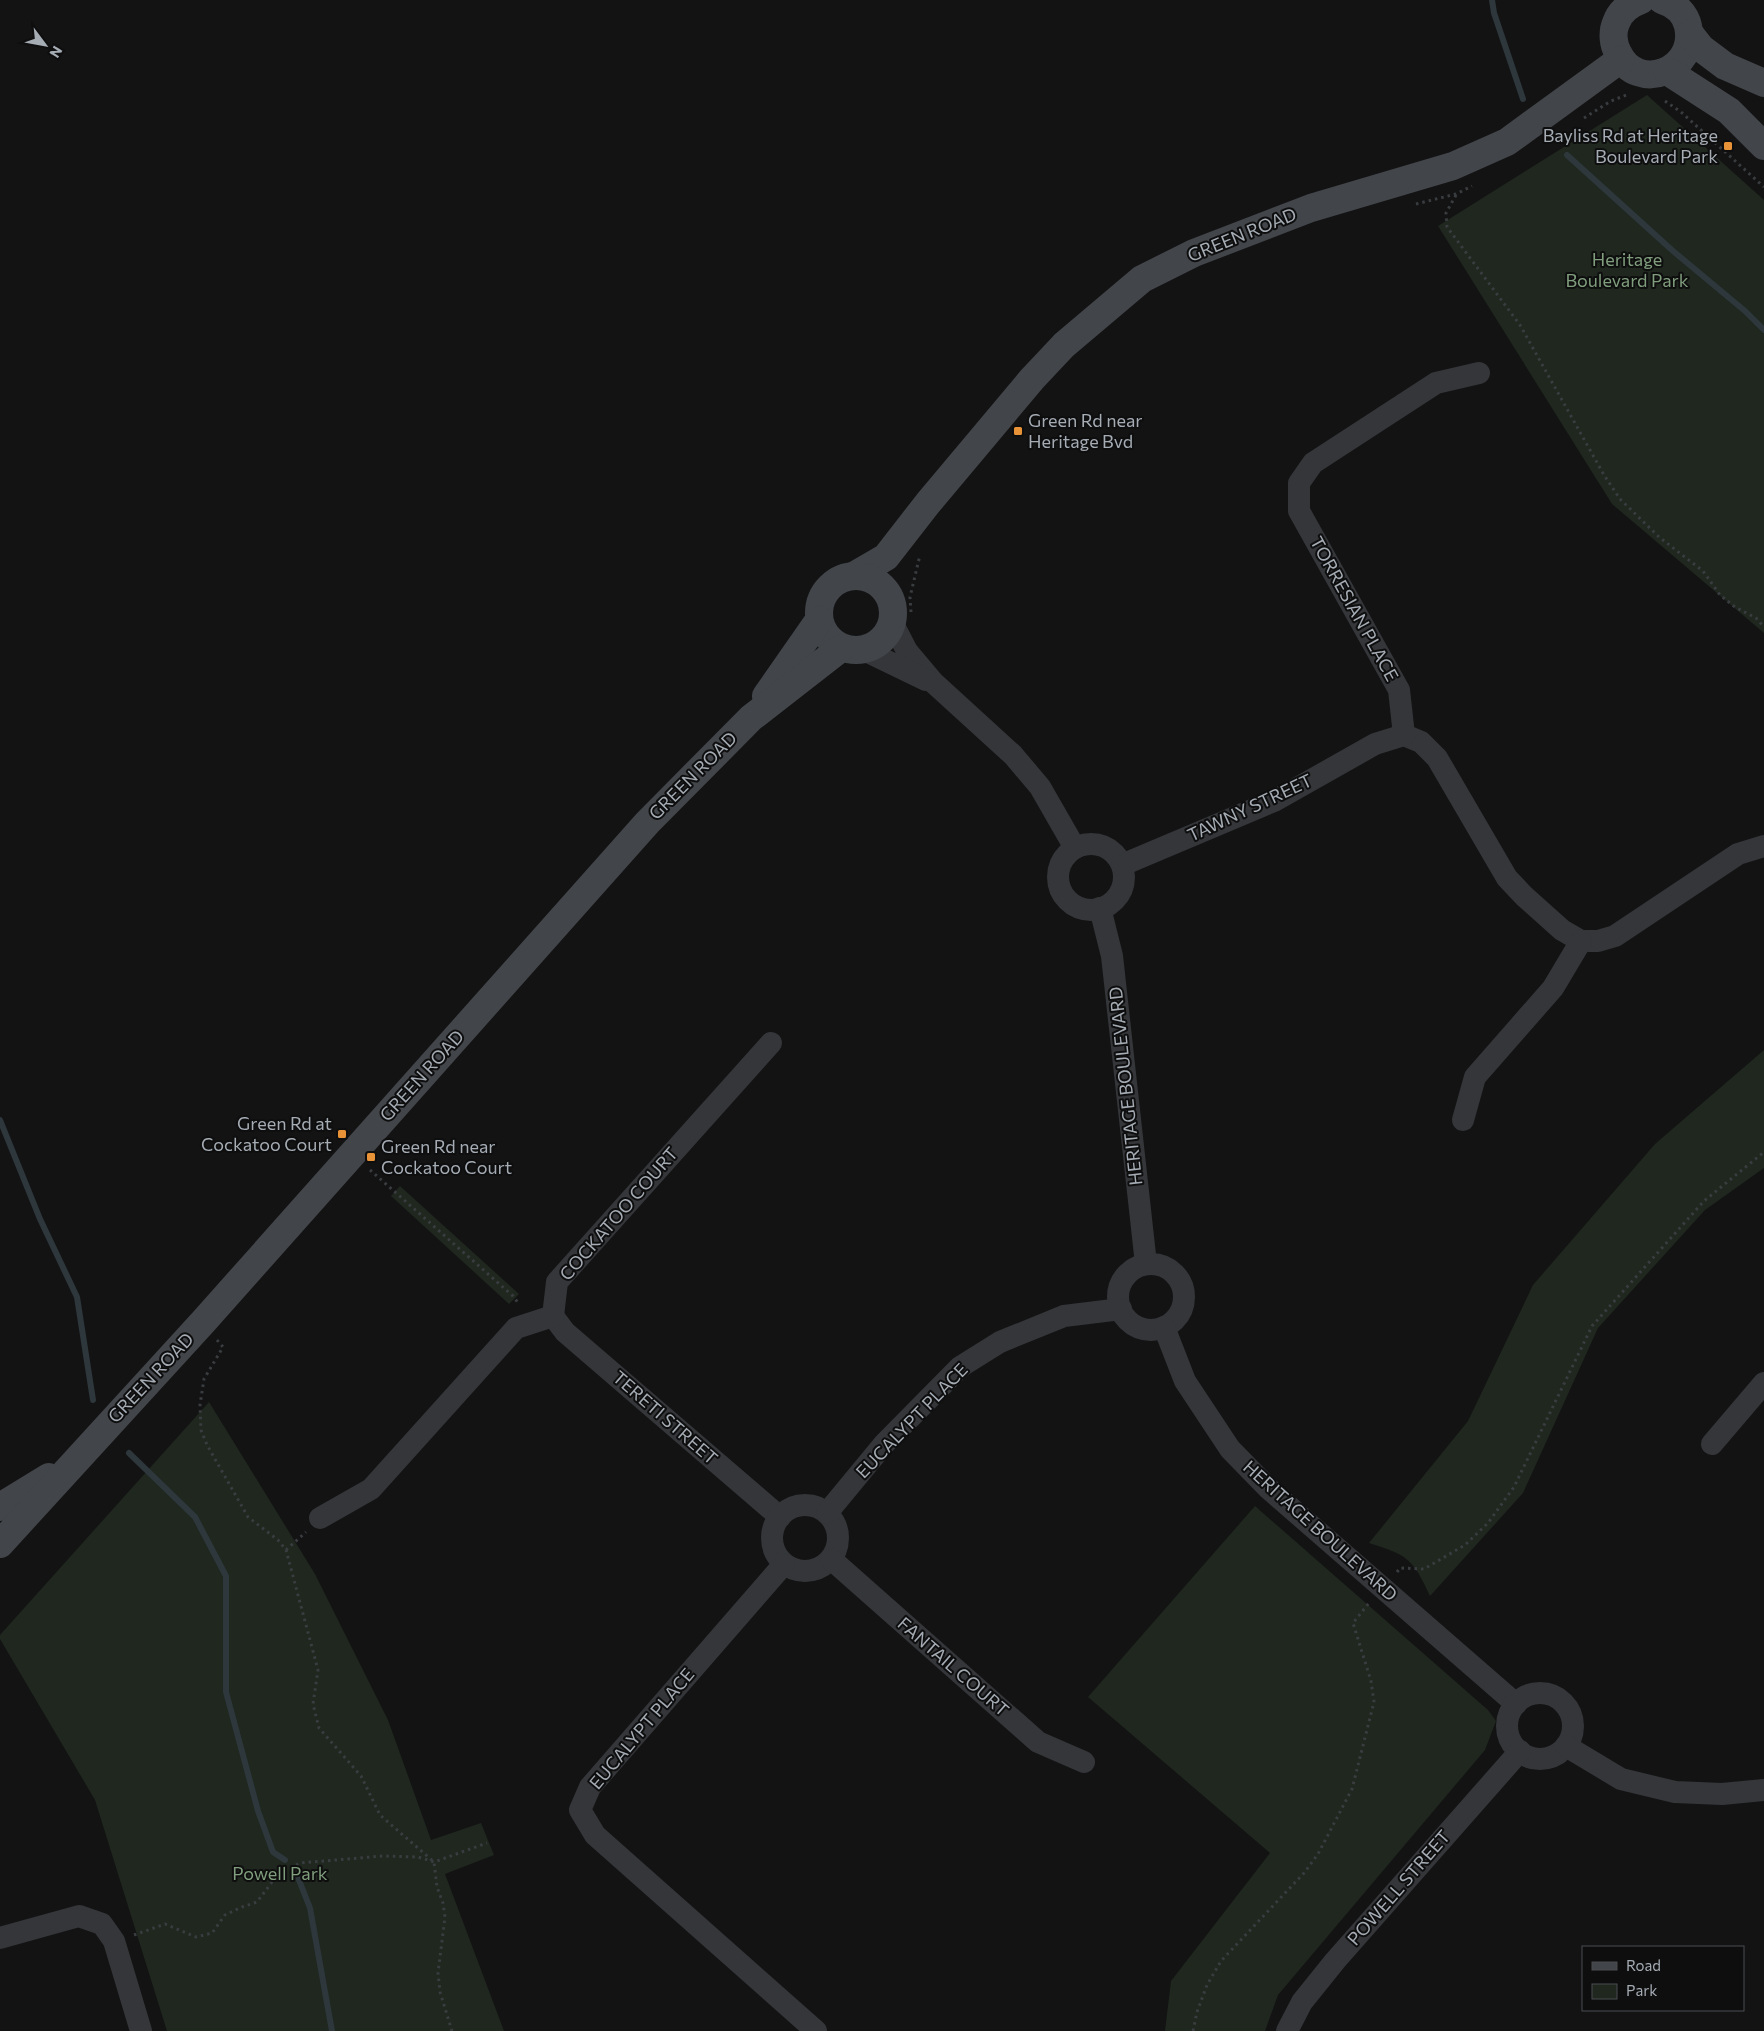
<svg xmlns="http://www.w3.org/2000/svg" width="1764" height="2031" viewBox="0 0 1764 2031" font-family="Commissioner,sans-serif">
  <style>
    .green { fill: #1f271f }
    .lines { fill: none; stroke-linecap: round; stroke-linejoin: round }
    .stream { stroke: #2d373c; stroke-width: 6 }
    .path { stroke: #3a3d40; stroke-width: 3; stroke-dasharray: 2.5 4; stroke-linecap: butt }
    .street { stroke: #343639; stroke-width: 22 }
    .secondary { stroke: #424549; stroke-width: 28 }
    .poi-dot { fill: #e89337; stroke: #0e0e0f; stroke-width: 2 }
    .labels { text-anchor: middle; stroke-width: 4; stroke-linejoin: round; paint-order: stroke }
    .poi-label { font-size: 18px; fill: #a5acb4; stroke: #0e0e0f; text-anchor: end }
    .street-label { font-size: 18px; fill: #a5acb4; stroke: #0e0e0f }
    .park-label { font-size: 18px; fill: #809e7d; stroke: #0e0e0f }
  </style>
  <rect width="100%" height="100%" fill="#131314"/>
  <g class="green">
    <polygon points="1647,95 1764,200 1764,633 1612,504 1438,226"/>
    <path d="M 1764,1050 L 1764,1168 L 1705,1210 L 1598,1328 L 1523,1493 L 1430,1596 C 1413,1559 1408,1555 1369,1543 L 1468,1421 L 1533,1285 L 1655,1144 Z"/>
    <polygon points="400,1186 519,1294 509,1304 391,1196"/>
    <polygon points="209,1402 315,1574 388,1720 431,1840 481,1823 494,1855 445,1874 504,2031 167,2031 95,1800 0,1639 0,1635"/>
    <polygon points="1255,1506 1488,1710 1496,1721 1485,1750 1278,1995 1265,2031 1165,2031 1171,1981 1270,1853 1088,1697"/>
  </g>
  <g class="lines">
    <g class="stream">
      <polyline points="1492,0 1494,13 1523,99"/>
      <polyline points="1567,155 1673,251 1745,311 1764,330"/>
      <polyline points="0,1120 40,1219 77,1297 93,1400"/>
      <polyline points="129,1453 195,1517 226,1576 226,1692 258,1811 273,1852 285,1860"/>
      <polyline points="297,1875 310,1908 332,2031"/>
    </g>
    <g class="path">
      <polyline points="1665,101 1681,112 1764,187"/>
      <polyline points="1584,118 1611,101 1629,94"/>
      <polyline points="1456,195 1446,213 1447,227 1520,325 1604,475 1620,499 1659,537 1703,571 1720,595 1735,607 1756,618 1764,627"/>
      <polyline points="1416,204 1456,194 1472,186"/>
      <polyline points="911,612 910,597 920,555"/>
      <polyline points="370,1170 513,1296 519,1304"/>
      <polyline points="217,1340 223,1347 204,1379 200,1405 201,1430 207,1445 248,1517 278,1540 286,1550 318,1670 313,1704 319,1728 361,1776 380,1815 434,1862 437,1887 443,1903 445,1917 438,1973 440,1992 452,2031"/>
      <polyline points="286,1550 306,1532"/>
      <polyline points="1397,1572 1400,1568 1424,1569 1465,1545 1488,1523 1514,1487 1592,1326 1704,1201 1764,1152"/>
      <polyline points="134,1935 165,1924 196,1937 212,1933 225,1915 242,1907 257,1902 278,1874 300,1863 383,1856 418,1857 434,1862 487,1843"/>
      <polyline points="1193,2031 1197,2012 1207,1985 1221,1961 1304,1873 1318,1854 1352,1789 1374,1702 1371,1681 1353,1623 1369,1603"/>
    </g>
    <g class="street">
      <polyline points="1479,373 1436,383 1313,463 1299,483 1299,511 1399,690 1404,735 1421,742 1437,758 1507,878 1524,896 1562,930 1581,941 1598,941 1615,936 1738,854 1764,846"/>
      <polyline points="892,622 907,651 934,683 1013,755 1040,787 1075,848"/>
      <polyline points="864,650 926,680"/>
      <circle cx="1091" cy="877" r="33"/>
      <polyline points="1122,865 1276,800 1375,744 1404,735"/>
      <polyline points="1100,908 1112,956 1146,1264"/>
      <polyline points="1463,1120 1475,1077 1553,988 1581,941"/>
      <circle cx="1151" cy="1297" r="33"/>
      <polyline points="553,1316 565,1332 780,1517"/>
      <polyline points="1164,1327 1185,1381 1230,1449 1269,1489 1516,1704"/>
      <polyline points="1712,1444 1764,1383"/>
      <circle cx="805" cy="1538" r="33"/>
      <polyline points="827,1513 884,1444 960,1367 1000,1342 1064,1316 1121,1309"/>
      <polyline points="320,1518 371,1489 516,1328 553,1316 557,1282 771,1043"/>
      <polyline points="831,1559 1038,1742 1084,1762"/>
      <polyline points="784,1564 590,1787 580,1810 595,1835 816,2031"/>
      <circle cx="1540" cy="1726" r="33"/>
      <polyline points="1566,1746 1621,1779 1675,1792 1722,1794 1764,1790"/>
      <polyline points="0,1938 79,1916 102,1924 114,1941 141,2031"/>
      <polyline points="1287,2031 1302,2002 1335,1961 1520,1751"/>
    </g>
    <g class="secondary">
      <path d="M 1641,0 C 1630,4 1620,11 1616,23 C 1612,32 1613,44 1618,53 C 1637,94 1698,71 1688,26 C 1685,13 1675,4 1662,0"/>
      <polyline points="1690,34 1701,48 1725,66 1764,83"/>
      <polyline points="1667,71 1729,111 1764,146"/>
      <polyline points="855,575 886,557 928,503 1032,379 1064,345 1142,279 1194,253 1311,208 1453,166 1507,142 1621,59"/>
      <circle cx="856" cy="613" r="37"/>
      <polyline points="766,696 819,620"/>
      <polyline points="0,1507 49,1477"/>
      <polyline points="0,1544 203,1322 647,823 751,718 841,648"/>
    </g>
  </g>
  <g class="poi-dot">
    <rect x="1723" y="141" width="10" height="10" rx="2.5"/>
    <rect x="1013" y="426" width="10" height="10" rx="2.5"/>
    <rect x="337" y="1129" width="10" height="10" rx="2.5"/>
    <rect x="366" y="1152" width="10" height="10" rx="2.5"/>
  </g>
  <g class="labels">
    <g class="poi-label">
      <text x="1718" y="142">Bayliss Rd at Heritage<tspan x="1718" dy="21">Boulevard Park</tspan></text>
      <text x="1028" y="427" text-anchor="start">Green Rd near<tspan x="1028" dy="21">Heritage Bvd</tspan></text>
      <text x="332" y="1130">Green Rd at<tspan x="332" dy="21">Cockatoo Court</tspan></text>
      <text x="381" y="1153" text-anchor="start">Green Rd near<tspan x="381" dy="21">Cockatoo Court</tspan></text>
    </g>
    <g class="street-label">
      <text transform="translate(1242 235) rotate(-22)" y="6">GREEN ROAD</text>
      <text transform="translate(1354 609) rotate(61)" y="6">TORRESIAN PLACE</text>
      <text transform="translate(693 776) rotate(-45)" y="6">GREEN ROAD</text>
      <text transform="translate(1250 808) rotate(-25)" y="6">TAWNY STREET</text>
      <text transform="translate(422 1076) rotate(-48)" y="6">GREEN ROAD</text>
      <text transform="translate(1126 1086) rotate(-96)" y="6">HERITAGE BOULEVARD</text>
      <text transform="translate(619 1214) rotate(-49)" y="6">COCKATOO COURT</text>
      <text transform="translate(151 1378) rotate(-47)" y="6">GREEN ROAD</text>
      <text transform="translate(665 1418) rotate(41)" y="6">TERETI STREET</text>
      <text transform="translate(912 1421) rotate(-46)" y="6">EUCALYPT PLACE</text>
      <text transform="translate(1320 1531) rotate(42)" y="6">HERITAGE BOULEVARD</text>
      <text transform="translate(953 1667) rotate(41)" y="6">FANTAIL COURT</text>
      <text transform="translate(642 1729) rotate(-50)" y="6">EUCALYPT PLACE</text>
      <text transform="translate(1399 1888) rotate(-49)" y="6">POWELL STREET</text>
    </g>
    <g class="park-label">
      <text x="1627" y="266">Heritage<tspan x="1627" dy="21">Boulevard Park</tspan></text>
      <text x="280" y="1880">Powell Park</text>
    </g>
  </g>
  <rect x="1582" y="1946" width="162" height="65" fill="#0e0e0f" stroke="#4a4d51"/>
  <rect x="1592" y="1962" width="25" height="8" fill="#424549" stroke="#4a4d51"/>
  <text x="1626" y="1971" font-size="15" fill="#a5acb4">Road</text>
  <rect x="1592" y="1984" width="25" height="15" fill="#1f271f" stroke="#4a4d51"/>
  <text x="1626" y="1996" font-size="15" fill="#a5acb4">Park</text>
  <g transform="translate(45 45) rotate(122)" stroke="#0e0e0f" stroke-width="4" paint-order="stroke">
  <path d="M0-4L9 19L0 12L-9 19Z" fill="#a5acb4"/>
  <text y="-8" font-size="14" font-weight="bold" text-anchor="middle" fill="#a5acb4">N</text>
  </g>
</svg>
